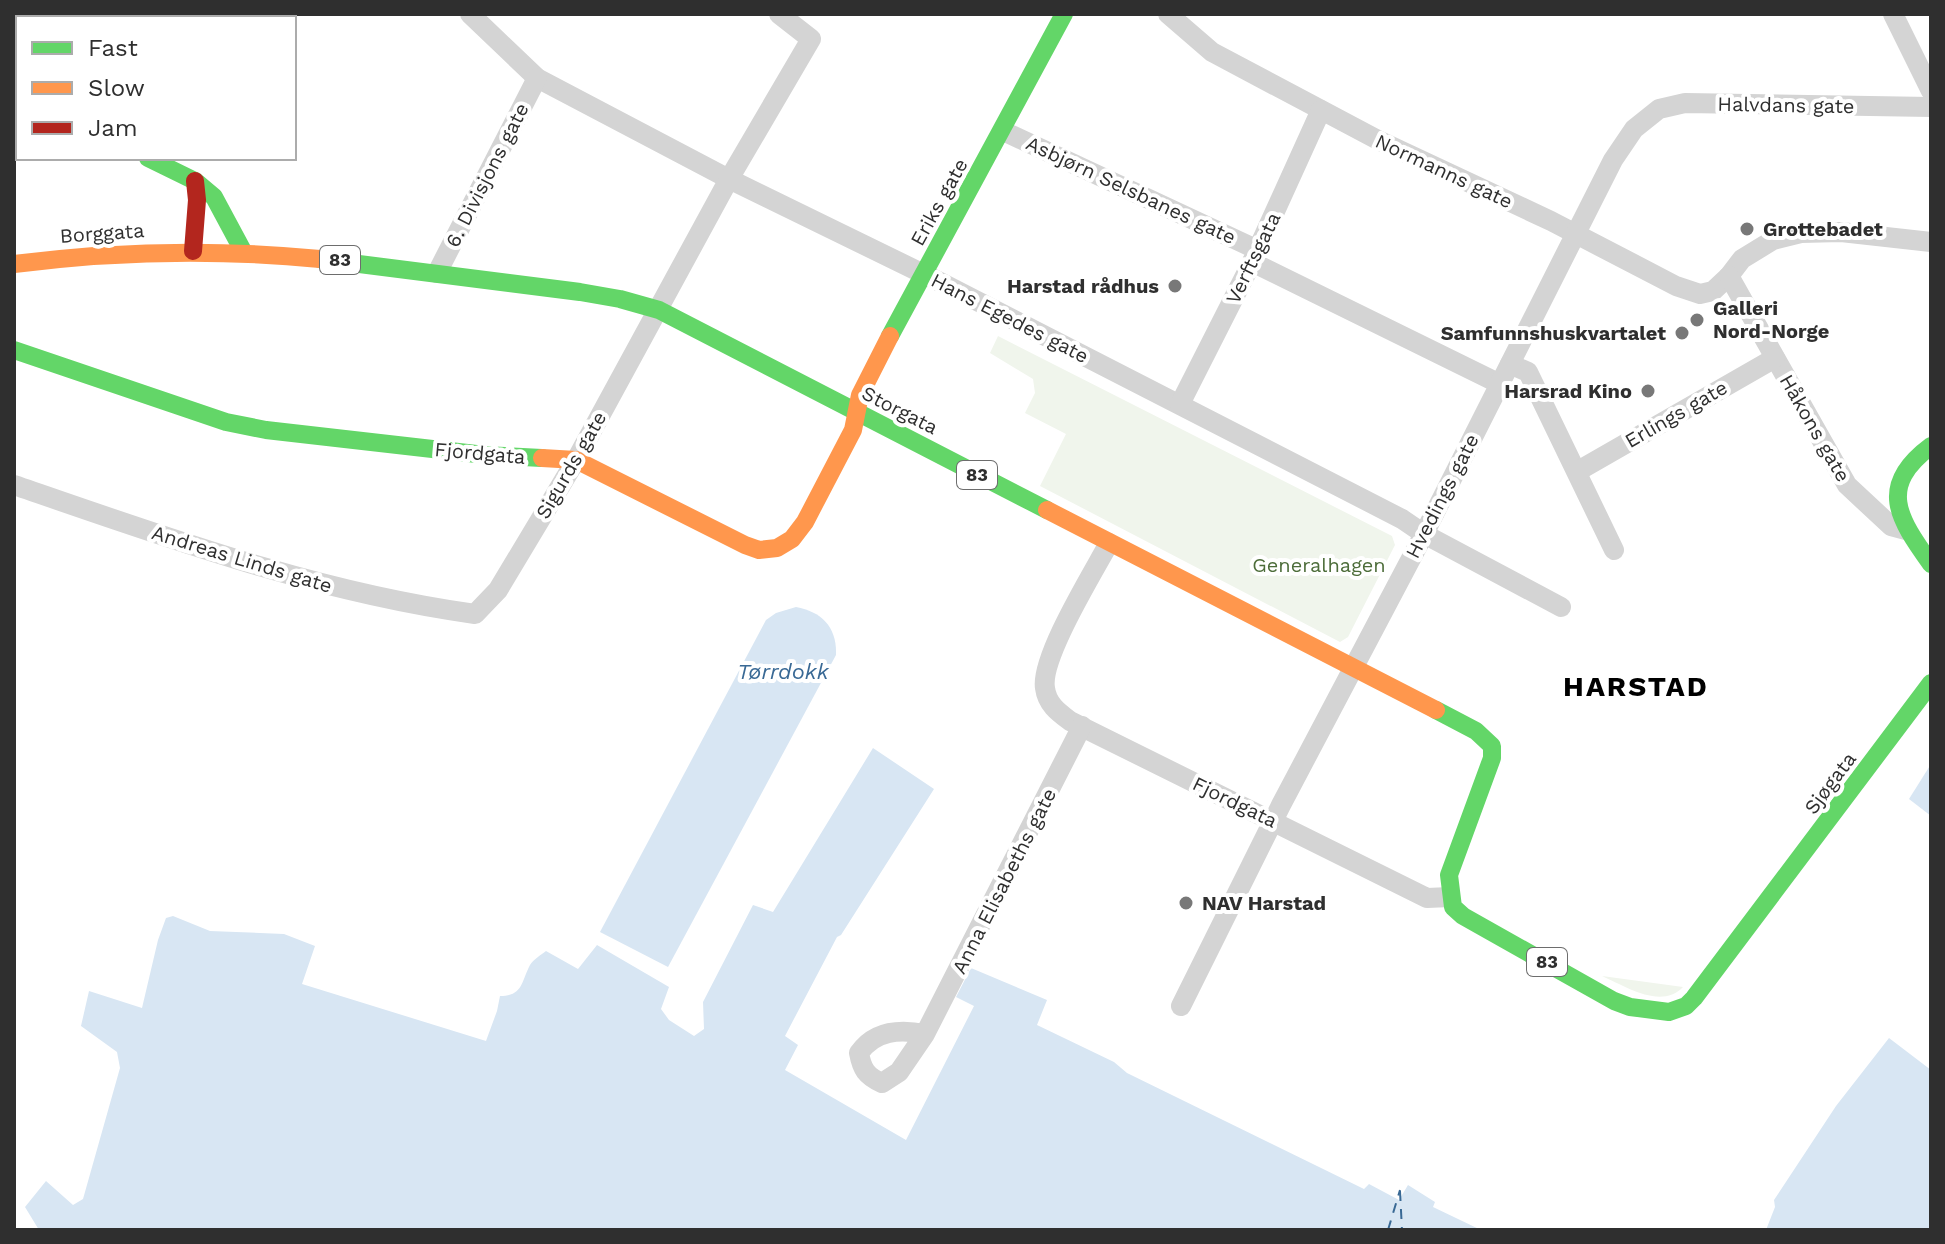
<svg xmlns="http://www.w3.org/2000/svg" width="1945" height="1244" viewBox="0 0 1945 1244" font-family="'Work Sans',sans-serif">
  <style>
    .green { fill: #f0f5ec }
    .water { fill: #d8e6f3 }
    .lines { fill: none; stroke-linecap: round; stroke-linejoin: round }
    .ferry { stroke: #396995; stroke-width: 2; stroke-dasharray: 10 8; stroke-linecap: butt }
    .street { stroke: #d4d4d4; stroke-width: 20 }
    .fast { stroke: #63d668; stroke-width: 18 }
    .slow { stroke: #ff974d; stroke-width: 18 }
    .jam { stroke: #b3261e; stroke-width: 18 }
    .poi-dot { fill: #787878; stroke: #fff; stroke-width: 3 }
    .labels { text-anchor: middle; stroke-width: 8; stroke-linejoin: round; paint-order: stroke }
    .shield { fill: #fff; stroke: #6d6d6d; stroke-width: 2 }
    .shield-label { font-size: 18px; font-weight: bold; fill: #2f2f2f }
    .street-label { font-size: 20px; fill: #2f2f2f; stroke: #fff }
    .poi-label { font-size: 20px; font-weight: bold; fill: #2f2f2f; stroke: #fff; text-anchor: start }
    .park-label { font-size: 20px; fill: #4d6d3a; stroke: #fff }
    .water-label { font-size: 22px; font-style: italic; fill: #396995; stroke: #fff }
    .district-label { font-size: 28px; font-weight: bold; letter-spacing: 2px; fill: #000; stroke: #fff }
  </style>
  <rect width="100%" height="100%" fill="#fff"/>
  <g class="green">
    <polygon points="998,336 1392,536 1395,545 1348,637 1340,642 1040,486 1066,434 1025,413 1035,393 1033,379 990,353"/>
    <path d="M 1602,976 L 1683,987 C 1661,1010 1625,986 1602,976 Z"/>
  </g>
  <g class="water">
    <path d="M 796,607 C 822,612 837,627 836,655 L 668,967 L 600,932 L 766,620 L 776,613 Z"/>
    <path d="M 873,748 L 934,789 L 841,935 L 837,937 L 785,1036 L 798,1045 L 785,1070 L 906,1140 L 974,1006 L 956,997 L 971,968 L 1047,1000 L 1037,1025 L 1114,1062 L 1127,1073 L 1364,1189 L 1369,1184 L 1399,1200 L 1408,1185 L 1435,1202 L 1433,1207 L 1481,1230 L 39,1230 L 25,1207 L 46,1181 L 73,1205 L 83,1199 L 120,1068 L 117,1052 L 81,1026 L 89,991 L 142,1008 L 158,940 L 166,918 L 173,916 L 210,931 L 284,934 L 315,946 L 302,984 L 486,1041 L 497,1011 L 500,996 C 523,996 521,982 530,965 C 534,959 541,955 546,951 L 578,969 L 597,945 L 669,987 L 661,1009 L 669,1020 L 694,1036 L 704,1029 L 703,1002 L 753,905 L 773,912 Z"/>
    <polygon points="1931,764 1931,816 1909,799"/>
    <polygon points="1889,1038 1931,1070 1931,1230 1766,1230 1775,1207 1774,1200 1836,1106"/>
  </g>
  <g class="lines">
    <g class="ferry">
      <polyline points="1400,1191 1402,1230"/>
      <polyline points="1388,1230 1400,1190"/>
    </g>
    <g class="street">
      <polyline points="470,14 537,78 729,179 942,283 1402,519 1424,534 1561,607"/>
      <polyline points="1168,14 1212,52 1378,140 1551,221 1676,286 1700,294 1713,291 1729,276 1742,259 1773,240 1801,233 1841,232 1931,242"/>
      <polyline points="1893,14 1931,91"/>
      <polyline points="1003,131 1258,250"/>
      <polyline points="1252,262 1500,384"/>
      <polyline points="437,273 537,78"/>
      <polyline points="1729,276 1847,485 1891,526 1906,530"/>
      <polyline points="1510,364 1528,372 1614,550"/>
      <polyline points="1180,404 1252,262 1321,110"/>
      <polyline points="1578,471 1775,358"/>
      <path d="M 14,485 C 166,537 315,592 475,614 L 498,590 L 576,460 L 729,179 L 811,39 L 779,14"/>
      <path d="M 1109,543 C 1093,573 1040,658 1045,688 C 1047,704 1058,712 1070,721 L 1427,898 L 1450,897"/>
      <polyline points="1181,1006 1281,805 1424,534 1613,160 1634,129 1659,109 1685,103 1931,107"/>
      <path d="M 925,1034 C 900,1029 875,1030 859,1053 C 862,1069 866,1076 882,1083 L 899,1072 L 925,1034 L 1082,726"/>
    </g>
    <g class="fast">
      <polyline points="148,158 195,181 214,197 243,251"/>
      <polyline points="320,259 580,292 620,299 659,310 1047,510"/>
      <polyline points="890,336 1064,14"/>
      <polyline points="14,350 226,422 266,430 485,455 542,458"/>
      <path d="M 1931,446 C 1877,486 1898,518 1931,564"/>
      <polyline points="1436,710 1476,731 1492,746 1492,758 1449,875 1453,907 1463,916 1614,1001 1630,1007 1669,1012 1686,1006 1694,998 1931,683"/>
    </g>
    <g class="slow">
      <polyline points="14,111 18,112"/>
      <path d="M 14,264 C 116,251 218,249 320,259"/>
      <polyline points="542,458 576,460 745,545 759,550 777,548 792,539 805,522 853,430 860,395 890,336"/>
      <polyline points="1047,510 1436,710"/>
    </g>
    <polyline class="jam" points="193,251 197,200 195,181"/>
  </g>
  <g class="poi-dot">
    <circle cx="1747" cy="229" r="8"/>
    <circle cx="1175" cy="286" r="8"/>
    <circle cx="1697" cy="320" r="8"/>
    <circle cx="1682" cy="333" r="8"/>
    <circle cx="1648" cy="391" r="8"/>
    <circle cx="1186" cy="903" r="8"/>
  </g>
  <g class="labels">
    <g class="shield">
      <rect x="320" y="246" width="40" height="28" rx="6"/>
      <rect x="957" y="461" width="40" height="28" rx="6"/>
      <rect x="1527" y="948" width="40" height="28" rx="6"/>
    </g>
    <g class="shield-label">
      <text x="340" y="266">83</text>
      <text x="977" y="481">83</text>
      <text x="1547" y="968">83</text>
    </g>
    <g class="street-label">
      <text transform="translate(1786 105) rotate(1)" y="7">Halvdans gate</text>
      <text transform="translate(1444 171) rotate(25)" y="7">Normanns gate</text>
      <text transform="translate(487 175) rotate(-63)" y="7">6. Divisjons gate</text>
      <text transform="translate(1131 190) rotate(25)" y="7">Asbjørn Selsbanes gate</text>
      <text transform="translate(939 202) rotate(-61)" y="7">Eriks gate</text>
      <text transform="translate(102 233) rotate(-4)" y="7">Borggata</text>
      <text transform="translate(1253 258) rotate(-64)" y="7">Verftsgata</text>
      <text transform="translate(1010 318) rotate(27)" y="7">Hans Egedes gate</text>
      <text transform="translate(900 410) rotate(27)" y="7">Storgata</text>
      <text transform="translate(1676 414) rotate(-30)" y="7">Erlings gate</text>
      <text transform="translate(1815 428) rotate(60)" y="7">Håkons gate</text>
      <text transform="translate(480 453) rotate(5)" y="7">Fjordgata</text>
      <text transform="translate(571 465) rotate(-60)" y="7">Sigurds gate</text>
      <text transform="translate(1442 496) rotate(-63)" y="7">Hvedings gate</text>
      <text transform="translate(242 559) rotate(17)" y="7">Andreas Linds gate</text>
      <text transform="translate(1830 783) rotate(-53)" y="7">Sjøgata</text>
      <text transform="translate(1235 802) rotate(26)" y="7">Fjordgata</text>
      <text transform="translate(1004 881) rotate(-63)" y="7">Anna Elisabeths gate</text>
    </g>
    <g class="poi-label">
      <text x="1763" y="236">Grottebadet</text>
      <text x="1159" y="293" text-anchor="end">Harstad rådhus</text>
      <text x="1713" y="315">Galleri<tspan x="1713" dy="23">Nord-Norge</tspan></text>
      <text x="1666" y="340" text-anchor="end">Samfunnshuskvartalet</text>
      <text x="1632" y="398" text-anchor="end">Harsrad Kino</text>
      <text x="1202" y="910">NAV Harstad</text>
    </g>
    <g class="park-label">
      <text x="1319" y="572">Generalhagen</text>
    </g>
    <g class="water-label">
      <text x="783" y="679">Tørrdokk</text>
    </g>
    <g class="district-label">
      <text x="1636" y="696">HARSTAD</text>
    </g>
  </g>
  <rect width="1945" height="1244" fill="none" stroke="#2f2f2f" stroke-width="32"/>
  <rect x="16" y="16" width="280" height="144" fill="#ffffff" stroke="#acacac" stroke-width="2"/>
  <rect x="32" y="42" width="40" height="12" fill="#63d668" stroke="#acacac" stroke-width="2"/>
  <text x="88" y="56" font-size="24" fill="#2f2f2f">Fast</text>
  <rect x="32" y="82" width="40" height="12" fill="#ff974d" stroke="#acacac" stroke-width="2"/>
  <text x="88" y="96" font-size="24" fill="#2f2f2f">Slow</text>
  <rect x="32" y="122" width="40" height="12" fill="#b3261e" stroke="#acacac" stroke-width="2"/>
  <text x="88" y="136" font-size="24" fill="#2f2f2f">Jam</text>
</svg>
